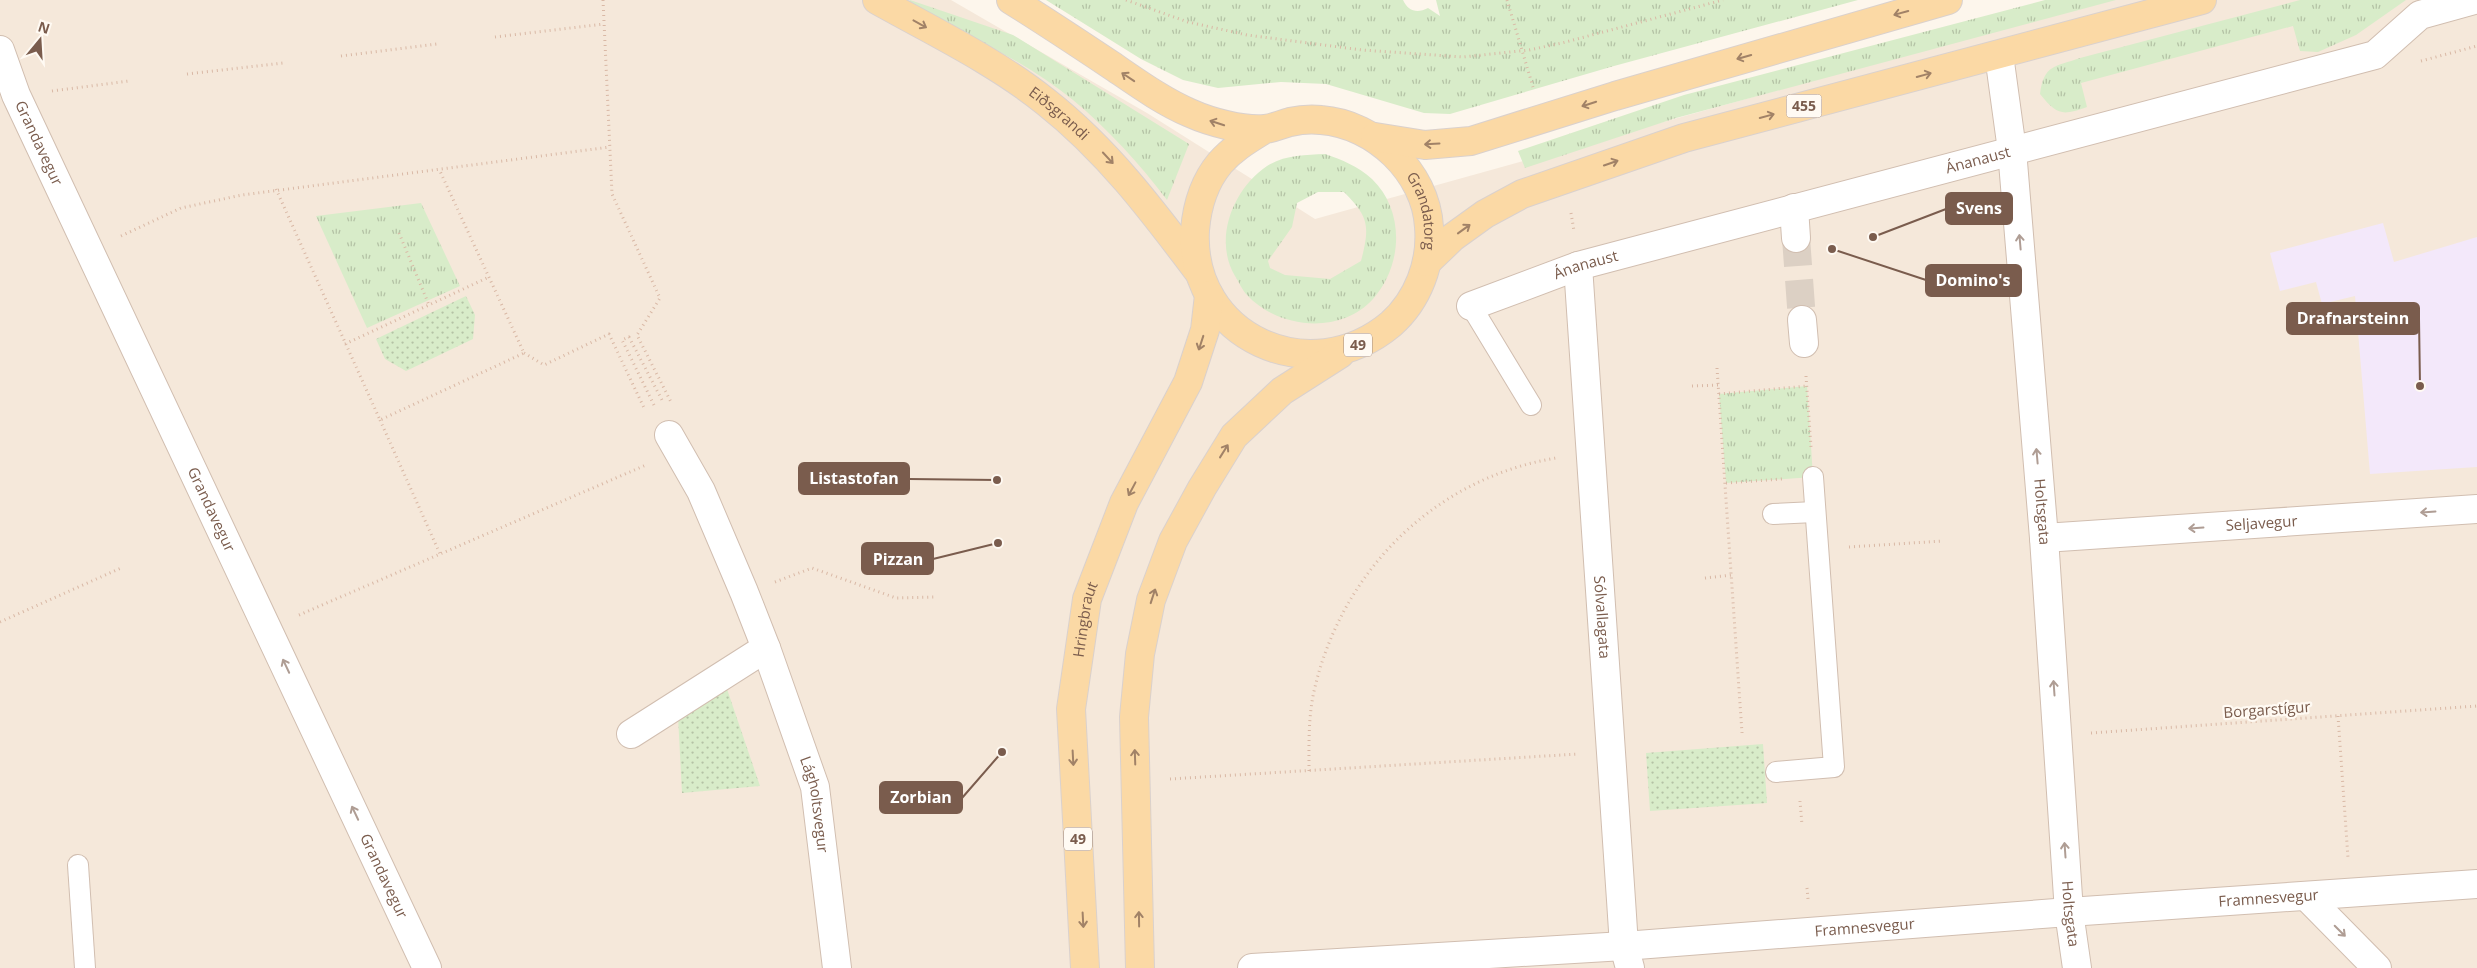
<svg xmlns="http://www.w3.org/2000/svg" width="2477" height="968" viewBox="0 0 2477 968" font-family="'Open Sans',sans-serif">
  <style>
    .residential { fill: #f5e8da }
    .education { fill: #f3e8fa }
    .grass { fill: url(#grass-tufts); fill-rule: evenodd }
    .park { fill: url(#park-dots) }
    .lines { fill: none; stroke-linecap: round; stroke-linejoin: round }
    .street-tunnel { stroke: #dcd0c4; stroke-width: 28; stroke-dasharray: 28 14; stroke-linecap: butt }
    .lane-casing { stroke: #d1beb0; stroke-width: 22 }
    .street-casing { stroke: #d1beb0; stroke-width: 30 }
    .primary-casing { stroke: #dad1cd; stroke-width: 30 }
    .path { stroke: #d9b8a5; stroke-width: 3; stroke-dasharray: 1 4; stroke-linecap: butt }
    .lane { stroke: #fff; stroke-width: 20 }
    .street { stroke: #fff; stroke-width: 28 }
    .primary { stroke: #fbd9a5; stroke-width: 28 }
    .oneway { stroke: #a18267 }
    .oneway2 { stroke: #af9d94 }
    .labels { text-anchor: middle; stroke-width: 4.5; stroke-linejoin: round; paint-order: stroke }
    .shield { fill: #fffaf3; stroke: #a28b7f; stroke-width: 1 }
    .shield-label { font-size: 14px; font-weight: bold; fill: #7a5c4d }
    .street-label { font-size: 15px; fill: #7a5c4d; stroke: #fffaf3 }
    .leader { fill: none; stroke: #7a5c4d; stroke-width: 2 }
    .callout-dot { fill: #7a5c4d; stroke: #fffaf3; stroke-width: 2 }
    .callout { fill: #7a5c4d; stroke: #7a5c4d; stroke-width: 2 }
    .callout-label { font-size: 16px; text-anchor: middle; font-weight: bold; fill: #fff }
  </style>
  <defs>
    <pattern id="grass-tufts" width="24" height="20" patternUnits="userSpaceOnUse" patternTransform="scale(1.25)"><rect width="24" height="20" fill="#d8ecc9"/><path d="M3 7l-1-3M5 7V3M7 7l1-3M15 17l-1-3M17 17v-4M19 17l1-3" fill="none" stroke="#b4c2a5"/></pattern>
    <pattern id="park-dots" width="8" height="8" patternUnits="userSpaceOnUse" patternTransform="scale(1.25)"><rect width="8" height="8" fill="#d8ecc9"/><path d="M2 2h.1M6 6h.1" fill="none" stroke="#b4c2a5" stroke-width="1.8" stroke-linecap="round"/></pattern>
  </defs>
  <rect width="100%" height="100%" fill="#fdf6ec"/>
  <polygon class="residential" points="0,0 951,0 1147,113 1315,219 2102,0 2477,0 2477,968 0,968"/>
  <polygon class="education" points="2383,223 2394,262 2477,237 2477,467 2370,474 2355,296 2322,304 2316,282 2280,291 2270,253"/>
  <g class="grass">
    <path d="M 910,0 L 1013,35 L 1189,144 L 1167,200 C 1139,163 1108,129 1073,100 C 1024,60 963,33 907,5 Z"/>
    <path d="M 1046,0 L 1403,0 C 1408,11 1417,14 1428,8 L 1440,16 L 1436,0 L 1858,0 L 1614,66 L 1450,114 L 1424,113 L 1326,84 L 1281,82 L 1218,88 L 1183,80 L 1141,59 Z"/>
    <polygon points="2045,0 2116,0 1676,118 1525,168 1518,151 1684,95"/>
    <path d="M 2300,0 L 2406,0 L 2356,35 L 2318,52 L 2300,51 L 2293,26 L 2081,83 L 2087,107 C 2062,116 2057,115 2040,94 C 2044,64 2055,67 2080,58 Z"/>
    <path d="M 1325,154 C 1342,160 1358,166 1372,179 C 1405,211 1403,265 1373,299 C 1341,335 1278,329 1247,295 C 1242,290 1239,282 1235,276 C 1213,239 1233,189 1267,166 C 1284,155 1305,155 1325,154 ZM 1318,192 L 1344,192 C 1369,217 1370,226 1361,261 L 1330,279 L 1285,275 L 1270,268 L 1268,261 L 1292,227 L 1297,203 Z"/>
    <polygon points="421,203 460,286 367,328 316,216"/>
    <polygon points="1807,386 1813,477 1726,483 1719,394"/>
  </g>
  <g class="park">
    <polygon points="466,296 475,315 473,339 406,371 385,359 376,339"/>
    <polygon points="727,689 760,786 682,793 678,716"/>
    <polygon points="1763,744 1767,803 1650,811 1646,753"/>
  </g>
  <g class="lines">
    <polyline class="street-tunnel" points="1796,238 1802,320"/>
    <defs>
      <g id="lane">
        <polyline points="1471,306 1531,405"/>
        <polyline points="1773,514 1815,512"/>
        <polyline points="1776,772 1834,767 1813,477"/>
        <polyline points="78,865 85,968"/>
      </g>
      <g id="street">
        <path id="s1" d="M 0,50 L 16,95 L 427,968"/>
        <path id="s2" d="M 1999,55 L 2012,150 L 2044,538 L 2069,912 L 2077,968"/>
        <polyline points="1794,208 1796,238"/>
        <path id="s3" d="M 1578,266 L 1621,900 L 1624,946 L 1630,968"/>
        <path id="s4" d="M 1471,306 L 1578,266 L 2375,55 L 2420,15 L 2474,0"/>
        <polyline points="1802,320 1804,343"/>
        <path id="s5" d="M 669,435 L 701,491 L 744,592 L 766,648 L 815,787 L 837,968"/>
        <path id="s6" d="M 2044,538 L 2477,509"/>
        <polyline points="631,734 766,648"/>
        <polyline points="2306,896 2377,968"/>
        <path id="s7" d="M 1252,968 L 1624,946 L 2069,912 L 2477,884"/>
      </g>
      <g id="primary">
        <path id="s8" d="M 877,0 C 934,32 995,61 1046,102 C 1107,150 1152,210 1198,271"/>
        <path id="s9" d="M 1011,0 C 1045,21 1078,43 1111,65 C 1136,82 1162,101 1190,113 C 1210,122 1243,131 1265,129 C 1274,128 1282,124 1290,122 C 1299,120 1312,119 1321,120 C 1375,124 1426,172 1429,227 C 1432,263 1418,300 1391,324 C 1310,392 1189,337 1195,230 C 1197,206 1205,181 1220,163 C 1233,148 1249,139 1265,129"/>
        <polyline points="1375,137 1425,145 1471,141 1615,96 1948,0"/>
        <polyline points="1427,262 1453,237 1485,214 1522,194 1684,138 2202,0"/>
        <path id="s10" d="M 1085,968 L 1071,709 L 1087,599 L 1124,503 L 1188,382 L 1205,330 L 1209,295"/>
        <polyline points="1140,968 1134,717 1140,654 1151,600 1173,541 1202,488 1234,436 1282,391 1340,354"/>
      </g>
    </defs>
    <use href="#lane" class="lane-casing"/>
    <use href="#street" class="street-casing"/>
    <use href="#primary" class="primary-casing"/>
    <g class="path">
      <polyline points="603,0 612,194 660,298 637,335 671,402"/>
      <polyline points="1126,0 1188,22 1247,35 1362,50 1463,57 1529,50 1562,43 1723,0"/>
      <polyline points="1507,0 1533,87"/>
      <polyline points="495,37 604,24"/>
      <polyline points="341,56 437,44"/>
      <polyline points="2421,61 2477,46"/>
      <polyline points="187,74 283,63"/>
      <polyline points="52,91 129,81"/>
      <polyline points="276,189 380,420 524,353 439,169"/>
      <polyline points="1571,213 1574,231"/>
      <polyline points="399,233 429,305"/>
      <polyline points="121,236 181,208 242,195 610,147"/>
      <polyline points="345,344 489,277"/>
      <polyline points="524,353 544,365 609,334 645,410"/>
      <polyline points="1717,368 1742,733"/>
      <polyline points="1806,376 1811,447"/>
      <polyline points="1692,386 1719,385"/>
      <polyline points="1719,394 1807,386"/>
      <polyline points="654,405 622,340 629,337 663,402"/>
      <polyline points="380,420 440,554"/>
      <polyline points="1726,483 1782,479"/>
      <polyline points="1849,547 1943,541"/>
      <polyline points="1705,578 1732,575"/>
      <polyline points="775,582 812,568 896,598 935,597"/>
      <polyline points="299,615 646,465"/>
      <polyline points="0,622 121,568"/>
      <polyline points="2338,716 2348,858"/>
      <polyline points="2091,733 2477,706"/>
      <path d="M 1309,771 C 1309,743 1308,715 1315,687 C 1343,570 1435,478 1556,458"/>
      <polyline points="1170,779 1578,754"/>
      <polyline points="1800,801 1802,825"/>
      <polyline points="1807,888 1808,899"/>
    </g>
    <use href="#lane" class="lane"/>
    <use href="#street" class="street"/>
    <use href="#primary" class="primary"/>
  </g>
  <defs><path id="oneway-shaft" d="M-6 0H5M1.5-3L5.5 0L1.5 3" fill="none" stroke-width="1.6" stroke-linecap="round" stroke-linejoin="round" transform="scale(1.25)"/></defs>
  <g class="oneway">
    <use href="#oneway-shaft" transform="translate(1901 13) rotate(165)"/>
    <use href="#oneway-shaft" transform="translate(920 24) rotate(29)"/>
    <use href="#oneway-shaft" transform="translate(1744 57) rotate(164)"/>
    <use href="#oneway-shaft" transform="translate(1924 75) rotate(-15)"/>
    <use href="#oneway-shaft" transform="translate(1128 77) rotate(-146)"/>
    <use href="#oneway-shaft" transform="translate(1589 104) rotate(162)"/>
    <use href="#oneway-shaft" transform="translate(1767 116) rotate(-15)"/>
    <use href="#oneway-shaft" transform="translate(1217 123) rotate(-162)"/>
    <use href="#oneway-shaft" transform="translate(1432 144) rotate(177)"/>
    <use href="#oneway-shaft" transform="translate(1108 158) rotate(47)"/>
    <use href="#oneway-shaft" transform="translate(1611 163) rotate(-19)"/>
    <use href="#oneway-shaft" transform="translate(1464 229) rotate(-36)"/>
    <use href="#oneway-shaft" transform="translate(1201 343) rotate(108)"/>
    <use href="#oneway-shaft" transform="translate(1224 451) rotate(-58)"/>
    <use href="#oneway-shaft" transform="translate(1132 489) rotate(118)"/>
    <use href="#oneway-shaft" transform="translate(1153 596) rotate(-72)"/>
    <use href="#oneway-shaft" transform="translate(1135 757) rotate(-92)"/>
    <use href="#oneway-shaft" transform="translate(1073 758) rotate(87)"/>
    <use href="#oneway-shaft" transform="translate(1139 919) rotate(-91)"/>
    <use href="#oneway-shaft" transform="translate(1083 920) rotate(87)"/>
  </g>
  <g class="oneway2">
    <use href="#oneway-shaft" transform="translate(2020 242) rotate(-95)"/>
    <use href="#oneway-shaft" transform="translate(2037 456) rotate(-95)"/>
    <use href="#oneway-shaft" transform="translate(2428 512) rotate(176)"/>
    <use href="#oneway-shaft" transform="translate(2196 528) rotate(176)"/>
    <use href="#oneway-shaft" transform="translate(286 666) rotate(-115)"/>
    <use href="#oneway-shaft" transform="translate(2054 688) rotate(-94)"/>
    <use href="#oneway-shaft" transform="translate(355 813) rotate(-115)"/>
    <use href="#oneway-shaft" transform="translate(2065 850) rotate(-94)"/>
    <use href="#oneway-shaft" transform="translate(2340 931) rotate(45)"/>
  </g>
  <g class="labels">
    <g class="shield">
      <rect x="1786.5" y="94.5" width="35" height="23" rx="4"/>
      <rect x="1344" y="333.5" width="28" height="23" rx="4"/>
      <rect x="1064" y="827.5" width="28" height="23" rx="4"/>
    </g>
    <g class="shield-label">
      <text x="1804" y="111">455</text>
      <text x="1358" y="350">49</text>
      <text x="1078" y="844">49</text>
    </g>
    <g class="street-label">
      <text dy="5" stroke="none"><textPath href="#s8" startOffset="215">Eiðsgrandi</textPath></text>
      <text dy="5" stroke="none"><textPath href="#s1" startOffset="101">Grandavegur</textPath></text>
      <text dy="5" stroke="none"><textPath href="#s4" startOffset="528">Ánanaust</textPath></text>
      <text dy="5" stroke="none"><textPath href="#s9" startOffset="494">Grandatorg</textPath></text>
      <text dy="5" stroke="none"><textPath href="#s4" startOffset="122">Ánanaust</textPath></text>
      <text dy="5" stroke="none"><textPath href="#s1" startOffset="506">Grandavegur</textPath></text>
      <text dy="5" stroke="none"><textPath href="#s2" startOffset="459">Holtsgata</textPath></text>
      <text dy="5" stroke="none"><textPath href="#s6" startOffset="218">Seljavegur</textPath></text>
      <text dy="5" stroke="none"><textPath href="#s3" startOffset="352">Sólvallagata</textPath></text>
      <text dy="5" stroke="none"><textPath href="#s10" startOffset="350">Hringbraut</textPath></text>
      <text transform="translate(2267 710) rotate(-4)" y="5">Borgarstígur</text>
      <text dy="5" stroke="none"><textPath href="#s5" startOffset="399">Lágholtsvegur</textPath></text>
      <text dy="5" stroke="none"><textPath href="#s1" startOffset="911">Grandavegur</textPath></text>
      <text dy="5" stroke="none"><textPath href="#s7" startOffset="1019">Framnesvegur</textPath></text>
      <text dy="5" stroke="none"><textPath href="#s2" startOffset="862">Holtsgata</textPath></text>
      <text dy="5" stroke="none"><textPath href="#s7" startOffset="614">Framnesvegur</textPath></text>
    </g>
  </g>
  <path class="leader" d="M1873 237L1946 209M1832 249L1926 280M2420 386L2419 319M997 480L909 479M998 543L933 559M1002 752L962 798"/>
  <g class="callout-dot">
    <circle cx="1873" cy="237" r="5"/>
    <circle cx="1832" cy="249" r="5"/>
    <circle cx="2420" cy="386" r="5"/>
    <circle cx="997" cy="480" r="5"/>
    <circle cx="998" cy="543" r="5"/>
    <circle cx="1002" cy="752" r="5"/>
  </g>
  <g class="callout">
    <rect x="1946" y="193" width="66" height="31" rx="5"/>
    <rect x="1926" y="265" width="95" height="31" rx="5"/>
    <rect x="2287" y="303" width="132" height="31" rx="5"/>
    <rect x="799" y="463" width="110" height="31" rx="5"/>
    <rect x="862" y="543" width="71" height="31" rx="5"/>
    <rect x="880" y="782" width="82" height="31" rx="5"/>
  </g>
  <g class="callout-label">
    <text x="1979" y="214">Svens</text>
    <text x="1973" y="286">Domino's</text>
    <text x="2353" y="324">Drafnarsteinn</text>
    <text x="854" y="484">Listastofan</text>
    <text x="898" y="565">Pizzan</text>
    <text x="921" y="803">Zorbian</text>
  </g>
  <g transform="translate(40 40) rotate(18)" stroke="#fffaf3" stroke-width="4" paint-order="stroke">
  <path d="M0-4L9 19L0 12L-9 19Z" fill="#7a5c4d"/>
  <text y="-8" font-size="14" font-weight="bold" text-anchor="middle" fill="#7a5c4d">N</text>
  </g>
</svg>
